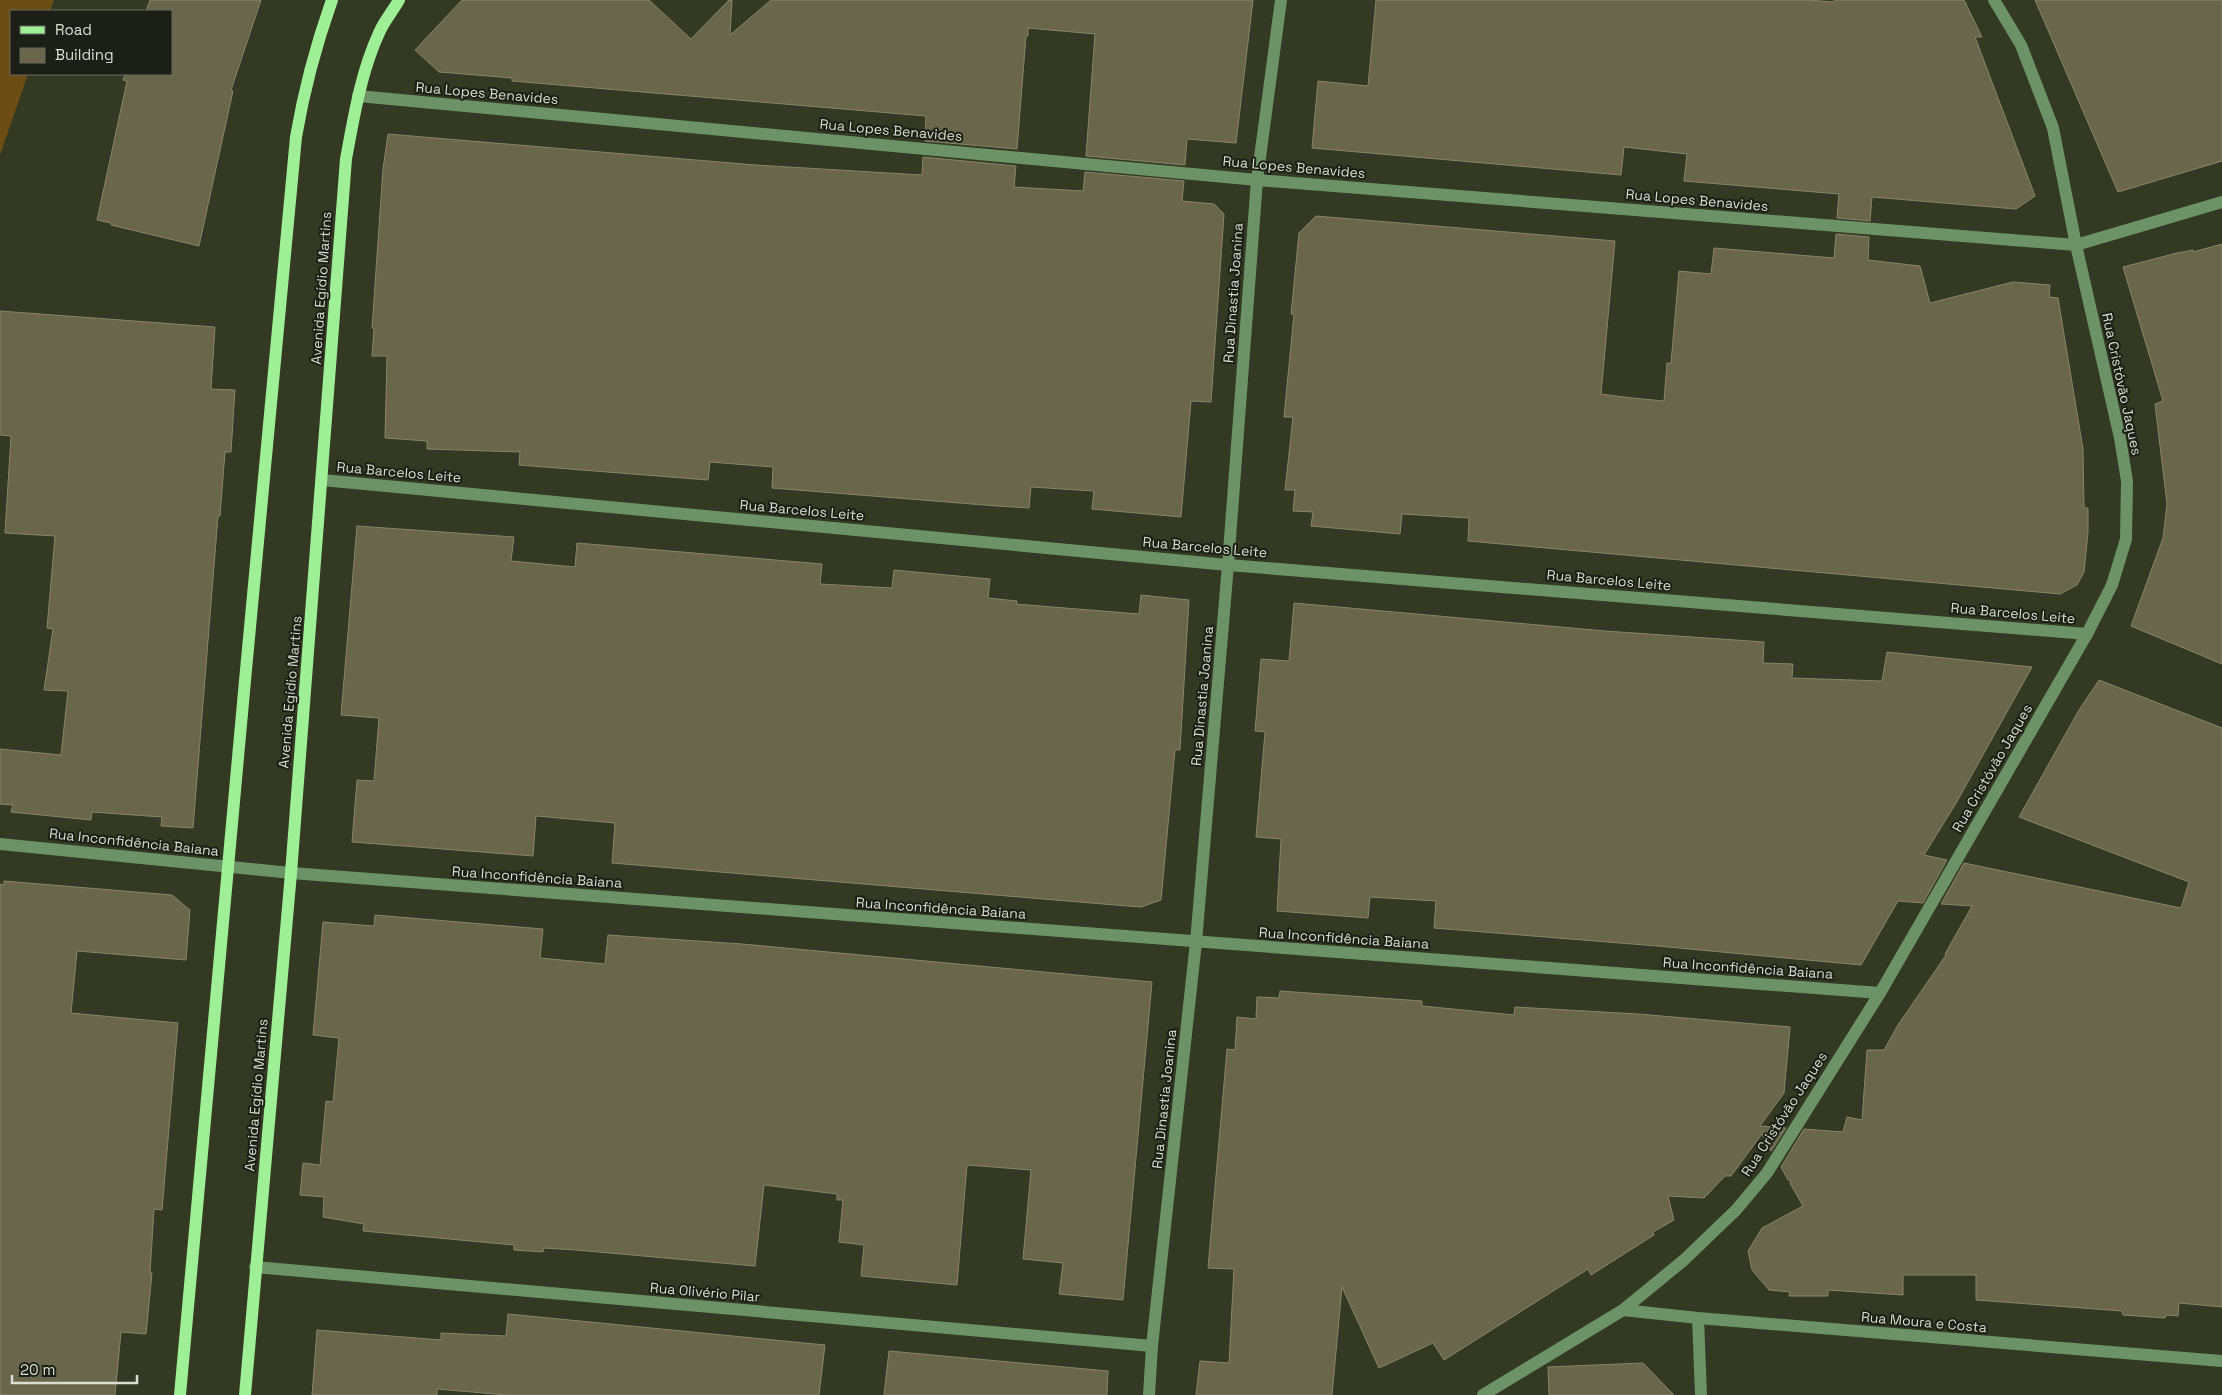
<svg xmlns="http://www.w3.org/2000/svg" width="2222" height="1395" viewBox="0 0 2222 1395" font-family="'Space Grotesk',sans-serif">
  <style>
    .green { fill: #6c4e14 }
    .building { fill: #6a664c; stroke: #89856a }
    .lines { fill: none; stroke-linecap: round; stroke-linejoin: round }
    .minor { stroke: #6c9267; stroke-width: 12 }
    .major { stroke: #9eef95; stroke-width: 12 }
    .labels { text-anchor: middle; stroke-width: 4; stroke-linejoin: round; paint-order: stroke }
    .street-label { font-size: 14px; fill: #d9ded0; stroke: #1c1f15 }
  </style>
  <rect width="100%" height="100%" fill="#333922"/>
  <polygon class="green" points="0,0 54,0 50,11 11,11 11,74 28,74 0,155"/>
  <g class="building">
    <polygon points="150,0 261,0 231,90 233,91 199,246 111,225 111,223 97,220 127,81 123,80 125,74 171,74 171,11 146,11"/>
    <polygon points="462,0 649,0 691,39 729,0 732,0 730,35 771,0 1253,0 1236,143 1187,139 1185,165 1086,156 1095,34 1028,28 1028,36 1026,36 1017,149 925,141 926,116 512,81 512,78 439,72 415,50"/>
    <polygon points="1376,0 1809,0 1832,2 1836,0 1964,0 1982,37 1975,37 2035,196 2016,209 1872,197 1870,221 1837,218 1839,194 1684,181 1687,154 1624,147 1621,175 1312,148 1318,81 1368,86"/>
    <polygon points="2035,0 2222,0 2222,161 2118,192"/>
    <polygon points="388,134 755,165 922,175 923,157 1016,166 1014,187 1083,191 1085,172 1184,181 1182,201 1214,204 1224,214 1211,402 1191,401 1181,517 1092,509 1094,491 1031,487 1029,508 997,506 772,488 773,467 710,462 708,480 519,465 520,452 427,449 427,441 385,438 387,356 372,356 374,329 372,328 383,169"/>
    <polygon points="1316,216 1615,241 1601,394 1632,398 1664,401 1667,363 1671,363 1679,271 1711,274 1714,248 1834,258 1836,234 1869,237 1868,260 1920,266 1930,303 2013,282 2050,285 2049,297 2058,298 2083,449 2084,508 2088,508 2088,532 2084,572 2077,585 2060,594 1468,541 1469,518 1402,514 1400,534 1311,526 1313,512 1293,511 1295,490 1285,490 1293,417 1284,417 1294,314 1291,314 1299,233"/>
    <polygon points="2222,244 2222,664 2131,626 2163,538 2167,504 2155,404 2163,401 2123,267 2177,253 2193,250 2193,252"/>
    <polygon points="0,311 215,327 211,389 235,390 231,452 225,452 220,516 218,516 193,828 161,826 162,817 92,812 91,820 11,812 13,805 0,804 0,749 61,755 68,691 44,690 53,629 47,628 55,536 5,533 11,436 0,435"/>
    <polygon points="357,526 514,537 511,561 575,567 577,543 822,564 820,584 892,588 894,570 990,579 988,598 1017,601 1016,604 1139,614 1141,595 1189,600 1180,750 1175,750 1161,900 1141,907 1115,905 612,863 615,823 536,816 533,856 352,842 357,780 374,781 379,718 341,715"/>
    <polygon points="1294,603 1605,631 1764,642 1763,663 1793,664 1792,678 1882,681 1887,652 2032,667 1955,805 1924,855 1947,860 1923,903 1898,901 1861,965 1657,946 1434,928 1436,901 1370,897 1368,918 1277,911 1281,839 1256,837 1265,732 1255,731 1261,659 1289,661"/>
    <polygon points="2099,680 2222,728 2222,1307 2179,1303 2178,1316 2166,1315 2165,1318 2123,1315 2122,1311 1976,1300 1976,1275 1903,1275 1903,1295 1828,1290 1828,1296 1789,1296 1790,1292 1769,1290 1752,1270 1748,1251 1762,1228 1803,1206 1790,1183 1791,1180 1788,1180 1781,1167 1804,1129 1843,1132 1847,1117 1862,1120 1867,1050 1884,1050 1898,1025 1946,955 1945,954 1972,906 1941,904 1964,863 2181,908 2189,882 2019,817 2079,710"/>
    <polygon points="4,881 172,895 190,910 186,960 77,951 71,1013 178,1023 162,1210 154,1209 150,1273 152,1273 146,1334 121,1332 115,1395 0,1395 0,884 4,885"/>
    <polygon points="375,915 543,929 540,958 605,964 608,935 742,944 1152,982 1123,1300 1059,1294 1063,1263 1023,1259 1031,1170 967,1165 957,1285 861,1276 864,1245 839,1242 843,1200 837,1200 837,1194 764,1185 755,1266 576,1250 544,1248 543,1252 514,1250 514,1245 363,1231 364,1224 323,1217 324,1197 300,1195 303,1163 320,1165 326,1101 333,1102 339,1038 313,1035 323,922 374,926"/>
    <polygon points="1280,991 1422,1001 1422,1006 1514,1015 1515,1007 1638,1014 1790,1027 1784,1093 1760,1126 1786,1128 1771,1151 1762,1134 1731,1176 1725,1176 1704,1198 1668,1196 1674,1220 1653,1232 1654,1235 1591,1275 1588,1269 1444,1360 1433,1343 1379,1368 1342,1287 1332,1395 1196,1395 1200,1361 1229,1363 1234,1269 1208,1268 1227,1049 1235,1050 1237,1017 1256,1019 1257,997 1279,998"/>
    <polygon points="508,1314 825,1345 819,1395 507,1395 437,1389 437,1395 312,1395 317,1330 441,1340 441,1333 506,1336"/>
    <polygon points="889,1351 1108,1371 1107,1395 884,1395"/>
    <polygon points="1643,1363 1674,1395 1549,1395 1548,1367"/>
  </g>
  <g class="lines">
    <g class="minor">
      <polyline points="358,96 1257,180 2076,245 2222,202"/>
      <polyline points="322,480 1228,565 2087,634"/>
      <polyline points="0,844 291,873 1880,993"/>
      <polyline points="255,1267 1152,1346"/>
      <polyline points="1623,1310 1698,1318 2222,1361"/>
      <polyline points="1698,1318 1701,1395"/>
      <polyline points="1149,1395 1152,1346 1196,942 1228,565 1257,180 1281,0"/>
      <polyline points="1483,1395 1623,1310 1684,1260 1736,1210 1767,1173 1880,993 2087,634 2112,585 2126,539 2127,481 2120,438 2076,245 2053,128 2021,45 1994,0"/>
    </g>
    <g class="major">
      <path d="M 180,1395 C 219,976 255,556 296,137 C 304,90 316,45 332,0"/>
      <path d="M 245,1395 L 291,873 L 346,159 C 354,116 361,72 379,33 C 384,21 393,11 399,0"/>
    </g>
  </g>
  <g class="labels">
    <g class="street-label">
      <text transform="translate(487 93) rotate(5)" y="5">Rua Lopes Benavides</text>
      <text transform="translate(891 130) rotate(5)" y="5">Rua Lopes Benavides</text>
      <text transform="translate(1294 167) rotate(5)" y="5">Rua Lopes Benavides</text>
      <text transform="translate(1697 200) rotate(5)" y="5">Rua Lopes Benavides</text>
      <text transform="translate(321 288) rotate(-86)" y="5">Avenida Egídio Martins</text>
      <text transform="translate(1233 293) rotate(-86)" y="5">Rua Dinastia Joanina</text>
      <text transform="translate(2122 384) rotate(78)" y="5">Rua Cristóvão Jaques</text>
      <text transform="translate(399 472) rotate(5)" y="5">Rua Barcelos Leite</text>
      <text transform="translate(802 510) rotate(5)" y="5">Rua Barcelos Leite</text>
      <text transform="translate(1205 547) rotate(5)" y="5">Rua Barcelos Leite</text>
      <text transform="translate(1609 580) rotate(5)" y="5">Rua Barcelos Leite</text>
      <text transform="translate(2013 613) rotate(5)" y="5">Rua Barcelos Leite</text>
      <text transform="translate(290 692) rotate(-85)" y="5">Avenida Egídio Martins</text>
      <text transform="translate(1202 696) rotate(-85)" y="5">Rua Dinastia Joanina</text>
      <text transform="translate(1992 768) rotate(-60)" y="5">Rua Cristóvão Jaques</text>
      <text transform="translate(134 842) rotate(6)" y="5">Rua Inconfidência Baiana</text>
      <text transform="translate(537 877) rotate(4)" y="5">Rua Inconfidência Baiana</text>
      <text transform="translate(941 908) rotate(4)" y="5">Rua Inconfidência Baiana</text>
      <text transform="translate(1344 938) rotate(4)" y="5">Rua Inconfidência Baiana</text>
      <text transform="translate(1748 968) rotate(4)" y="5">Rua Inconfidência Baiana</text>
      <text transform="translate(256 1095) rotate(-85)" y="5">Avenida Egídio Martins</text>
      <text transform="translate(1164 1099) rotate(-84)" y="5">Rua Dinastia Joanina</text>
      <text transform="translate(1784 1114) rotate(-57)" y="5">Rua Cristóvão Jaques</text>
      <text transform="translate(705 1292) rotate(5)" y="5">Rua Olivério Pilar</text>
      <text transform="translate(1924 1322) rotate(5)" y="5">Rua Moura e Costa</text>
    </g>
  </g>
  <rect x="10" y="10" width="162" height="65" fill="#1c1f15" stroke="#686b60"/>
  <rect x="20" y="26" width="25" height="8" fill="#9eef95" stroke="#686b60"/>
  <text x="55" y="35" font-size="15" fill="#d9ded0">Road</text>
  <rect x="20" y="48" width="25" height="15" fill="#6a664c" stroke="#686b60"/>
  <text x="55" y="60" font-size="15" fill="#d9ded0">Building</text>
  <path d="M12 1375v8h125v-8" fill="none" stroke="#d9ded0" stroke-width="2.5"/>
  <text x="20" y="1375" font-size="15" fill="#d9ded0" stroke="#1c1f15" stroke-width="4" paint-order="stroke">20 m</text>
</svg>
